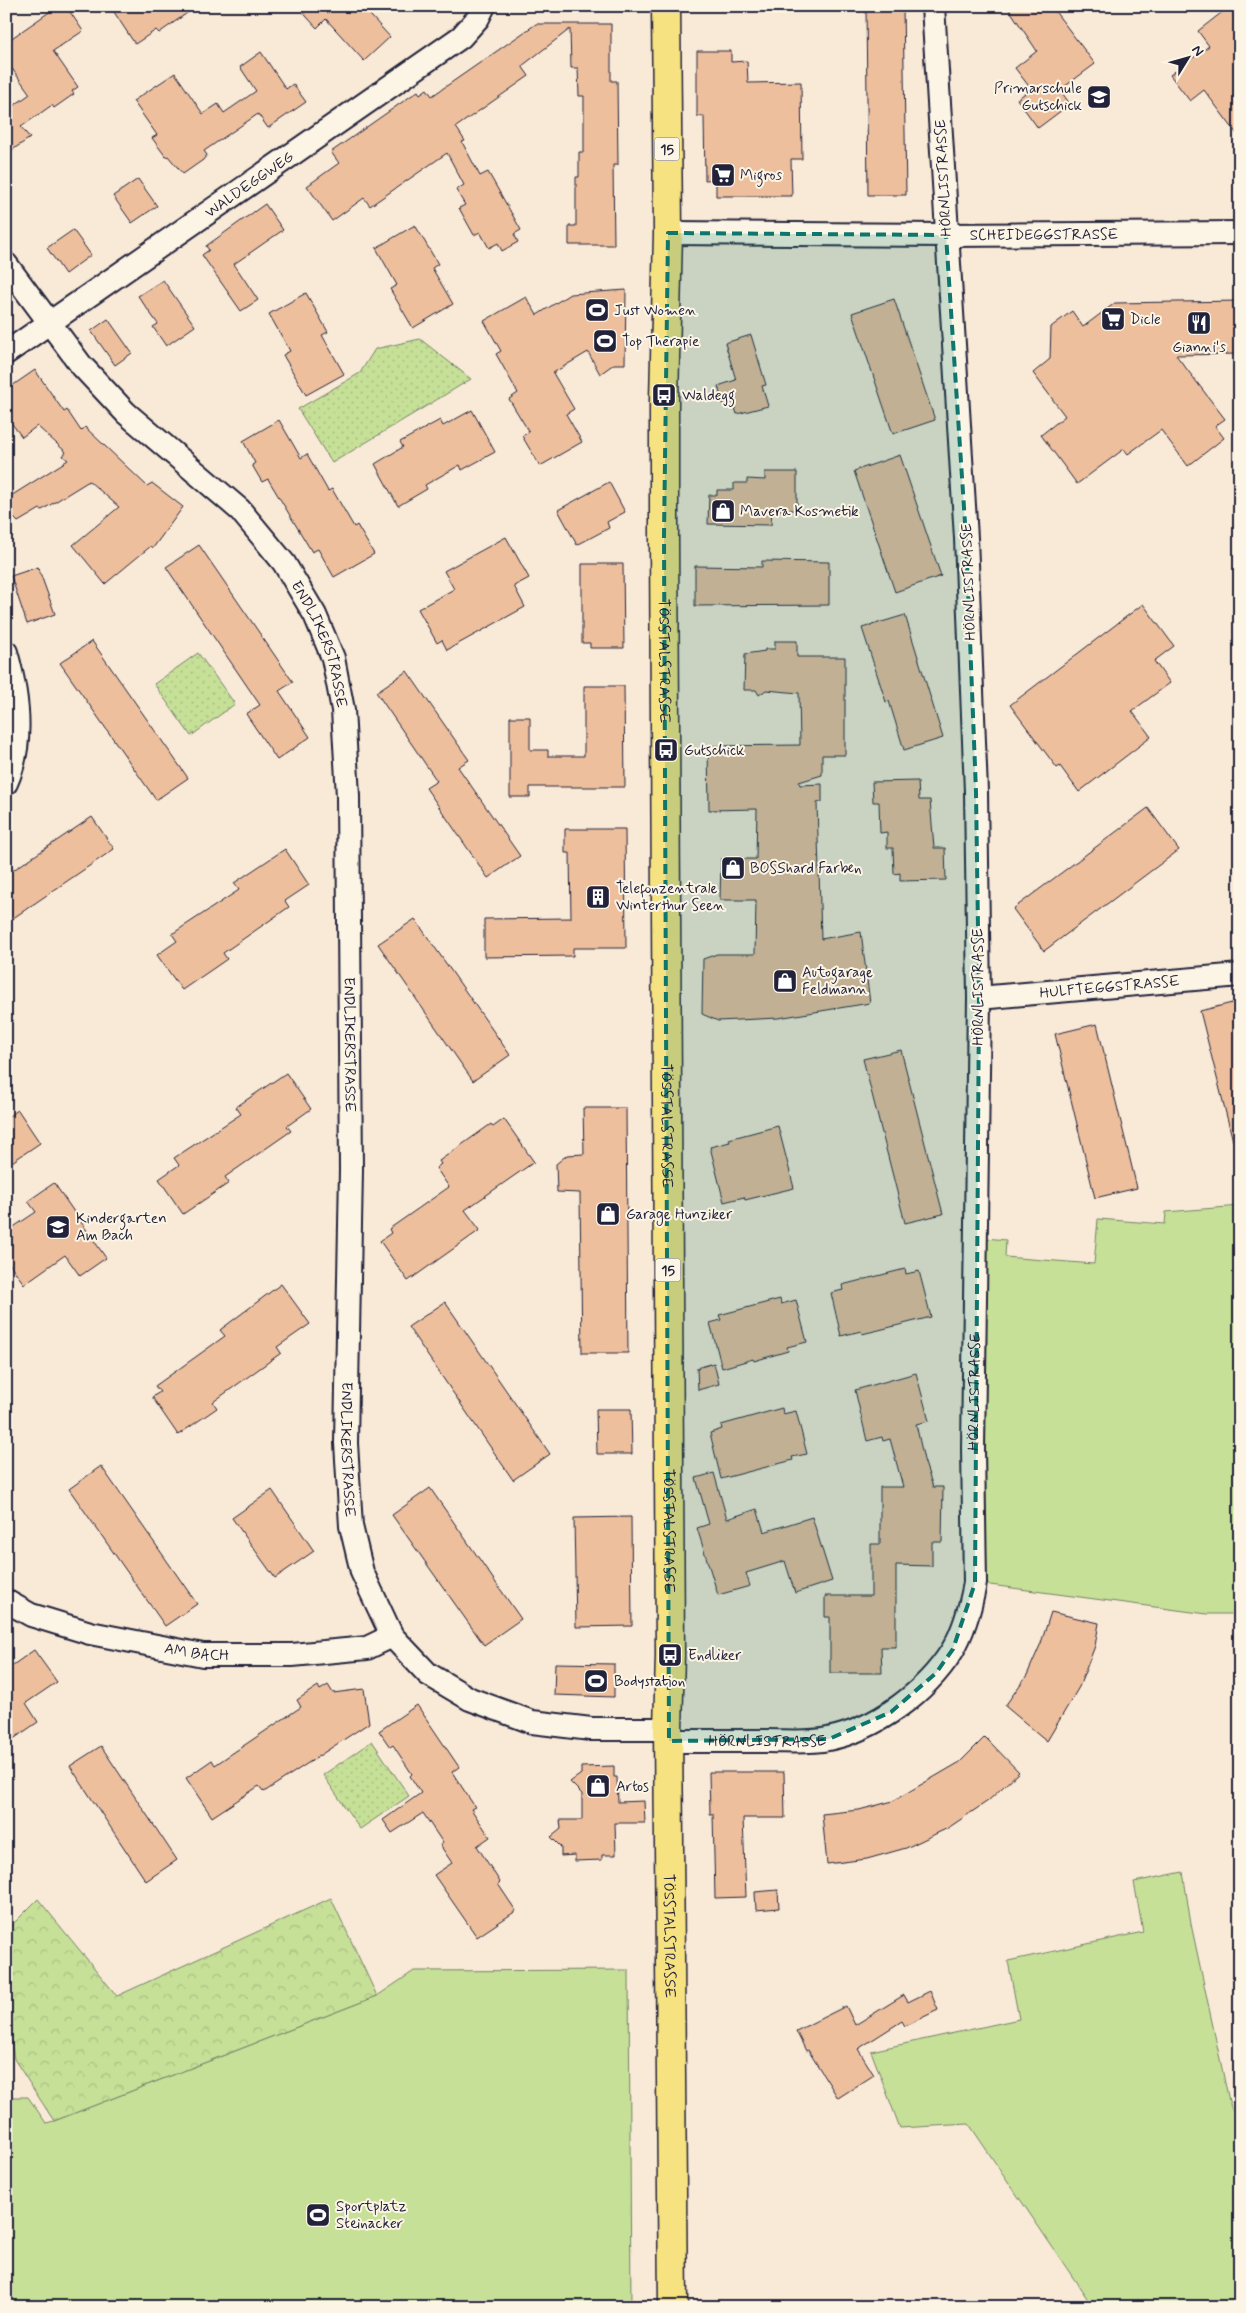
<svg xmlns="http://www.w3.org/2000/svg" width="1246" height="2313" viewBox="0 0 1246 2313" font-family="Mynerve,sans-serif">
  <style>
    .green { fill: #c6e097; stroke: #748169 }
    .forest { fill: url(#forest-crowns); stroke: #748169 }
    .park { fill: url(#park-dots); stroke: #748169 }
    .building { fill: #eebf9d; stroke: #22223b }
    .lines { fill: none; stroke-linecap: round; stroke-linejoin: round }
    .street-casing { stroke: #22223b; stroke-width: 26 }
    .primary-casing { stroke: #22223b; stroke-width: 31 }
    .street { stroke: #fcf5e5; stroke-width: 22 }
    .primary { stroke: #f7e281; stroke-width: 28 }
    .marked { fill: #0f766e; fill-opacity: 0.2; stroke: #0f766e; stroke-width: 4; stroke-dasharray: 10 6; stroke-linejoin: round }
    .labels { text-anchor: middle; stroke-width: 4; stroke-linejoin: round; paint-order: stroke }
    .shield { fill: #fcf5e5; stroke: #63616e; stroke-width: 1 }
    .shield-label { font-size: 14px; font-weight: bold; fill: #22223b }
    .poi-label { font-size: 15px; fill: #22223b; stroke: #fcf5e5; text-anchor: start }
    .street-label { font-size: 15px; fill: #22223b; stroke: #fcf5e5 }
  </style>
  <defs>
    <pattern id="forest-crowns" width="20" height="18" patternUnits="userSpaceOnUse" patternTransform="scale(1.25)"><rect width="20" height="18" fill="#c6e097"/><path d="M2 6a3 3 0 1 1 6 0M12 15a3 3 0 1 1 6 0" fill="none" stroke="#aac083"/></pattern>
    <pattern id="park-dots" width="8" height="8" patternUnits="userSpaceOnUse" patternTransform="scale(1.25)"><rect width="8" height="8" fill="#c6e097"/><path d="M2 2h.1M6 6h.1" fill="none" stroke="#aac083" stroke-width="1.8" stroke-linecap="round"/></pattern>
  </defs>
  <rect width="100%" height="100%" fill="#f9ead7"/>
  <filter id="ink" filterUnits="userSpaceOnUse"><feTurbulence type="fractalNoise" baseFrequency=".02" numOctaves="2"/><feDisplacementMap in="SourceGraphic" scale="10" xChannelSelector="R" yChannelSelector="G"/><feConvolveMatrix kernelMatrix="1 2 1 2 8 2 1 2 1" color-interpolation-filters="sRGB"/></filter>
  <g filter="url(#ink)">
    <g class="green">
      <polygon points="1240,1206 1240,1614 1207,1614 975,1583 976,1237 1006,1240 1005,1257 1094,1264 1098,1219 1165,1224 1166,1212"/>
      <polygon points="1183,1872 1191,1924 1229,2101 1240,2134 1240,2307 1093,2307 969,2124 900,2128 871,2051 1019,2019 1008,1961 1143,1932 1134,1882"/>
      <polygon points="629,1970 631,2306 6,2307 6,2097 28,2097 46,2123 54,2121 377,1996 414,1971"/>
    </g>
    <polygon class="forest" points="331,1898 377,1996 54,2121 14,2059 6,2015 6,1931 38,1899 117,1996"/>
    <g class="park">
      <polygon points="420,339 471,379 332,463 298,409 360,373 375,349"/>
      <polygon points="198,653 235,704 191,736 154,684"/>
      <polygon points="372,1741 409,1796 360,1829 323,1775"/>
    </g>
    <g class="building">
      <polygon points="58,6 66,6 83,31 53,51 78,87 72,91 74,94 54,108 52,105 21,127 30,138 6,154 6,105 9,109 30,94 6,60 6,42"/>
      <polygon points="110,6 197,6 159,33 156,30 135,44"/>
      <polygon points="297,6 362,6 390,37 364,61 326,19 317,28"/>
      <polygon points="866,6 903,6 906,195 868,195"/>
      <polygon points="1007,6 1051,6 1095,64 1060,90 1070,104 1038,128 1017,99 1031,89 1015,68 1037,51"/>
      <polygon points="1230,6 1240,6 1240,138 1204,90 1190,101 1170,75 1209,46 1198,31"/>
      <polygon points="536,24 611,24 611,81 617,81 618,165 613,165 614,245 569,245 569,226 576,226 576,177 579,177 579,152 584,152 584,96 579,96 578,68 571,68 570,29 522,66 529,76 456,127 465,141 462,142 480,176 488,172 521,230 514,234 518,242 502,251 498,243 489,248 480,232 474,235 459,208 465,205 456,190 464,185 447,153 370,206 364,198 332,221 307,186 339,163 331,152 418,91 420,94 427,89 432,96"/>
      <polygon points="697,51 731,51 731,62 747,61 748,83 801,82 802,159 791,159 792,196 716,196 716,179 705,180 704,116 697,116"/>
      <polygon points="261,52 286,89 293,84 306,102 268,128 258,114 204,151 207,155 203,160 183,174 168,156 166,157 152,138 157,135 133,101 175,73 203,114 218,104 224,113 256,91 240,67"/>
      <polygon points="138,179 157,206 132,223 113,196"/>
      <polygon points="265,204 283,230 234,264 258,300 241,311 202,255 209,250 206,246"/>
      <polygon points="415,225 438,264 432,268 453,304 413,328 390,289 397,285 376,248"/>
      <polygon points="73,230 91,255 65,274 47,248"/>
      <polygon points="163,280 195,326 166,346 153,327 158,324 138,296"/>
      <polygon points="626,290 625,364 614,364 600,374 588,352 553,373 574,409 566,414 582,442 540,466 522,436 529,432 509,399 518,393 496,354 501,351 484,321 526,297 537,315 570,294"/>
      <polygon points="306,293 328,332 322,335 344,374 306,395 283,355 290,351 269,314"/>
      <polygon points="894,299 935,420 893,434 852,313"/>
      <polygon points="1240,301 1240,354 1176,355 1225,419 1215,426 1224,438 1188,466 1161,430 1128,454 1124,449 1077,484 1041,435 1065,416 1033,373 1050,359 1051,327 1072,311 1083,327 1115,303"/>
      <polygon points="108,319 132,353 115,365 91,331"/>
      <polygon points="751,335 766,385 762,386 768,406 737,414 733,402 723,404 718,386 736,380 725,343"/>
      <polygon points="35,370 64,412 67,410 81,431 85,427 147,486 152,483 183,507 153,548 151,546 105,584 73,545 119,507 89,481 42,510 40,509 18,522 14,518 6,522 6,499 68,460 63,456 66,452 37,426 22,437 6,416 6,390"/>
      <polygon points="472,410 495,452 462,470 460,465 425,485 427,489 398,506 375,464 403,447 400,442 440,420 443,426"/>
      <polygon points="279,420 301,458 307,454 328,491 332,489 354,527 357,525 374,554 334,577 318,549 312,552 268,479 262,482 252,465 255,463 243,441"/>
      <polygon points="900,455 941,576 895,592 854,471"/>
      <polygon points="765,472 797,472 797,510 772,510 771,525 708,524 709,495 717,495 717,490 734,490 734,483 747,483 747,479 765,480"/>
      <polygon points="609,482 625,512 607,522 609,528 577,545 558,510"/>
      <polygon points="506,537 529,578 514,586 525,607 447,650 442,640 437,643 418,609 454,589 444,571"/>
      <polygon points="199,545 293,682 279,691 310,737 277,760 246,714 260,705 166,567"/>
      <polygon points="762,561 829,562 829,605 695,606 695,566 762,567"/>
      <polygon points="582,564 623,564 624,648 590,648 590,643 582,643"/>
      <polygon points="38,567 55,614 27,624 11,576"/>
      <polygon points="1143,604 1174,646 1154,661 1170,683 1132,711 1151,737 1079,792 1060,766 1057,768 1010,705"/>
      <polygon points="905,615 943,738 904,750 889,701 886,702 862,628"/>
      <polygon points="92,641 188,778 156,800 60,663"/>
      <polygon points="775,641 797,641 797,657 845,657 845,755 822,755 822,775 799,782 800,785 822,784 822,802 817,803 821,939 861,932 870,1003 778,1018 718,1021 702,1014 703,959 717,954 755,954 756,900 720,900 721,859 756,859 757,809 709,810 708,746 800,745 799,693 766,690 759,695 756,690 744,690 745,654 765,651 765,649 775,649"/>
      <polygon points="407,671 469,760 458,767 520,856 488,878 426,788 437,781 376,692"/>
      <polygon points="584,686 624,686 625,787 530,787 530,797 510,797 510,717 530,717 530,750 548,750 548,756 584,756"/>
      <polygon points="918,781 919,800 930,800 934,848 945,848 946,880 900,881 900,873 894,874 893,848 887,848 887,832 880,833 879,802 873,802 872,782"/>
      <polygon points="1148,808 1179,850 1044,951 1013,909"/>
      <polygon points="92,817 114,849 6,923 6,875"/>
      <polygon points="565,829 625,829 626,948 573,948 573,956 484,957 484,919 571,918 570,853 565,853"/>
      <polygon points="285,849 309,885 285,901 289,907 223,953 227,959 182,990 157,955 177,941 172,934 239,890 234,883"/>
      <polygon points="415,919 510,1055 473,1081 378,944"/>
      <polygon points="1240,1001 1240,1140 1233,1141 1200,1011"/>
      <polygon points="1097,1024 1137,1188 1095,1198 1055,1034"/>
      <polygon points="901,1050 943,1214 905,1223 863,1059"/>
      <polygon points="286,1073 311,1109 287,1126 291,1131 225,1177 229,1183 183,1214 159,1179 179,1165 174,1158 241,1114 236,1107"/>
      <polygon points="583,1108 626,1108 628,1353 582,1353 580,1193 557,1192 556,1164 567,1155 584,1154"/>
      <polygon points="18,1110 40,1143 6,1166 6,1118"/>
      <polygon points="504,1119 534,1162 465,1210 480,1230 408,1281 380,1241 391,1233 389,1229 449,1187 436,1168 441,1164 439,1161 491,1124 493,1127"/>
      <polygon points="778,1126 794,1188 745,1200 744,1197 724,1202 710,1147 730,1142 729,1139"/>
      <polygon points="54,1183 106,1258 80,1276 65,1255 24,1284 6,1259 6,1232 36,1212 28,1201"/>
      <polygon points="905,1269 906,1274 919,1271 931,1317 883,1329 862,1334 861,1331 841,1336 831,1293 843,1290 842,1285"/>
      <polygon points="281,1284 310,1324 277,1347 281,1353 213,1402 217,1408 178,1435 152,1397 160,1392 155,1386 225,1336 220,1330"/>
      <polygon points="780,1299 781,1304 796,1300 807,1342 787,1347 788,1351 754,1361 753,1359 722,1368 710,1323 721,1320 719,1315"/>
      <polygon points="445,1302 550,1454 513,1480 408,1327"/>
      <polygon points="714,1363 719,1384 698,1390 697,1368"/>
      <polygon points="916,1373 929,1421 916,1424 924,1460 933,1487 943,1487 942,1542 932,1542 932,1566 896,1565 896,1647 881,1647 882,1673 830,1673 830,1617 825,1617 825,1596 871,1596 871,1544 880,1544 880,1487 903,1487 890,1439 883,1441 882,1437 867,1441 855,1390"/>
      <polygon points="782,1408 783,1414 796,1411 807,1454 792,1457 793,1460 721,1479 710,1433 722,1429 721,1425"/>
      <polygon points="596,1409 631,1409 632,1454 597,1454"/>
      <polygon points="101,1466 197,1604 165,1626 69,1489"/>
      <polygon points="714,1473 727,1519 757,1509 764,1532 812,1517 832,1581 795,1593 785,1561 746,1573 750,1586 718,1595 697,1528 709,1524 696,1478"/>
      <polygon points="430,1488 521,1619 484,1645 392,1515"/>
      <polygon points="272,1490 314,1551 275,1578 232,1518"/>
      <polygon points="631,1517 632,1626 576,1627 574,1518"/>
      <polygon points="1051,1612 1099,1623 1095,1646 1079,1687 1047,1741 1005,1706 1027,1675 1041,1643"/>
      <polygon points="34,1650 57,1682 26,1703 38,1722 6,1744 6,1670"/>
      <polygon points="555,1663 614,1664 614,1697 554,1695"/>
      <polygon points="328,1685 333,1693 364,1689 369,1723 264,1792 259,1786 212,1817 186,1778 212,1760 215,1765 301,1707 297,1700 318,1686 320,1690"/>
      <polygon points="417,1705 459,1767 452,1772 475,1807 471,1809 490,1837 477,1846 500,1882 498,1884 516,1911 477,1937 434,1875 452,1863 440,1845 443,1843 423,1813 392,1833 383,1820 421,1793 410,1776 412,1774 393,1745 390,1747 379,1731"/>
      <polygon points="985,1737 1019,1772 988,1801 948,1828 906,1848 867,1859 827,1864 822,1814 859,1810 893,1801 960,1762"/>
      <polygon points="101,1746 177,1860 146,1881 70,1766"/>
      <polygon points="614,1766 614,1777 617,1777 618,1802 644,1801 645,1823 615,1823 616,1855 602,1855 602,1860 575,1861 575,1855 561,1856 561,1847 551,1837 561,1829 560,1820 582,1820 582,1794 570,1782 581,1774 581,1767"/>
      <polygon points="709,1772 784,1772 785,1818 743,1818 746,1897 715,1898 713,1814 710,1814"/>
      <polygon points="778,1890 779,1908 756,1910 755,1892"/>
      <polygon points="930,1991 938,2010 905,2026 902,2021 858,2049 874,2075 838,2098 808,2050 806,2051 796,2031 846,2006 855,2025 904,1995 908,2002"/>
    </g>
    <g class="lines">
      <defs>
        <g id="street">
          <path id="s1" d="M 668,233 L 946,235 L 1240,233"/>
          <path id="s2" d="M 6,264 L 81,365 L 126,413 L 240,510 L 284,563 L 315,615 L 333,658 L 343,710 L 348,796 L 351,1170 L 346,1443 L 351,1526 L 362,1572 L 392,1636 L 428,1674 L 470,1699 L 532,1722 L 591,1729 L 668,1729"/>
          <path id="s3" d="M 6,353 L 461,37 L 478,18 L 484,6"/>
          <path d="M 6,652 C 18,694 25,742 6,783"/>
          <path id="s4" d="M 979,998 L 1240,975"/>
          <path id="s5" d="M 6,1601 L 31,1615 L 90,1633 L 203,1655 L 292,1655 L 367,1648 L 392,1636"/>
          <path id="s6" d="M 669,1741 C 702,1741 735,1741 768,1741 C 788,1741 809,1743 828,1739 C 877,1729 926,1692 952,1651 C 964,1631 971,1605 975,1583 L 973,1449 L 979,998 L 976,792 L 966,538 L 933,6"/>
        </g>
        <g id="primary">
          <path id="s7" d="M 666,6 L 668,233 L 664,400 L 664,536 L 670,1655 L 668,1729 L 673,2307"/>
        </g>
      </defs>
      <use href="#street" class="street-casing"/>
      <use href="#primary" class="primary-casing"/>
      <use href="#street" class="street"/>
      <use href="#primary" class="primary"/>
    </g>
  </g>
  <path class="marked" d="M 668,233 L 946,235 L 966,538 L 976,792 L 979,998 L 975,1583 L 953,1649 L 936,1673 L 891,1712 L 829,1739 L 669,1741 L 664,536 Z"/>
  <defs>
    <symbol id="school-square" viewBox="-11 -11 22 22"><rect x="-9" y="-9" width="18" height="18" rx="4" fill="#22223b" stroke="#fcf5e5"/><path d="M0-5L7-2L0 1L-7-2ZM-4 1L0 2.5L4 1V4Q0 6-4 4Z" fill="#fff"/></symbol>
    <symbol id="supermarket-square" viewBox="-11 -11 22 22"><rect x="-9" y="-9" width="18" height="18" rx="4" fill="#22223b" stroke="#fcf5e5"/><path d="M-6-5.5h2.5l.6 2H6L4.5 2H-2.5L-4.4-4H-6ZM-1.5 3.2a1.3 1.3 0 1 0 .1 0ZM3 3.2a1.3 1.3 0 1 0 .1 0Z" fill="#fff"/></symbol>
    <symbol id="stadium-square" viewBox="-11 -11 22 22"><rect x="-9" y="-9" width="18" height="18" rx="4" fill="#22223b" stroke="#fcf5e5"/><path d="M0-5a6.5 5 0 1 0 0 10a6.5 5 0 1 0 0-10ZM-3.5-1.8h7v3.6h-7Z" fill="#fff"/></symbol>
    <symbol id="restaurant-square" viewBox="-11 -11 22 22"><rect x="-9" y="-9" width="18" height="18" rx="4" fill="#22223b" stroke="#fcf5e5"/><path d="M-5-6h1v4h1v-4h1v4h1v-4h1v5L-1.5 .5V6h-2V.5L-5-1ZM5-6V6H3V1.5H1.5Q1.5-4 5-6Z" fill="#fff"/></symbol>
    <symbol id="bus-square" viewBox="-11 -11 22 22"><rect x="-9" y="-9" width="18" height="18" rx="4" fill="#22223b" stroke="#fcf5e5"/><path d="M-5-6H5V4H4V6H2V4H-2V6H-4V4H-5ZM-3.5-4V0h7V-4ZM-3.5 1.2v1.5H-2V1.2ZM2 1.2v1.5H3.5V1.2Z" fill="#fff"/></symbol>
    <symbol id="shop-square" viewBox="-11 -11 22 22"><rect x="-9" y="-9" width="18" height="18" rx="4" fill="#22223b" stroke="#fcf5e5"/><path d="M-5-2.5h2.3a2.7 3.5 0 0 1 5.4 0H5L5.5 6h-11ZM-1.5-2.5h3a1.5 2.3 0 0 0-3 0Z" fill="#fff"/></symbol>
    <symbol id="building-square" viewBox="-11 -11 22 22"><rect x="-9" y="-9" width="18" height="18" rx="4" fill="#22223b" stroke="#fcf5e5"/><path d="M-4-6H4V6H1V3H-1V6H-4ZM-2.5-4.3h1.7v1.8h-1.7ZM.8-4.3h1.7v1.8H.8ZM-2.5-1h1.7V.8h-1.7ZM.8-1h1.7V.8H.8Z" fill="#fff"/></symbol>
  </defs>
  <g fill-rule="evenodd">
    <use href="#school-square" x="1085" y="83" width="28" height="28"/>
    <use href="#supermarket-square" x="709" y="161" width="28" height="28"/>
    <use href="#stadium-square" x="583" y="296" width="28" height="28"/>
    <use href="#supermarket-square" x="1099" y="305" width="28" height="28"/>
    <use href="#restaurant-square" x="1185" y="309" width="28" height="28"/>
    <use href="#stadium-square" x="591" y="327" width="28" height="28"/>
    <use href="#bus-square" x="650" y="381" width="28" height="28"/>
    <use href="#shop-square" x="709" y="497" width="28" height="28"/>
    <use href="#bus-square" x="652" y="736" width="28" height="28"/>
    <use href="#shop-square" x="719" y="854" width="28" height="28"/>
    <use href="#building-square" x="584" y="883" width="28" height="28"/>
    <use href="#shop-square" x="771" y="967" width="28" height="28"/>
    <use href="#shop-square" x="594" y="1200" width="28" height="28"/>
    <use href="#school-square" x="44" y="1213" width="28" height="28"/>
    <use href="#bus-square" x="656" y="1641" width="28" height="28"/>
    <use href="#stadium-square" x="582" y="1667" width="28" height="28"/>
    <use href="#shop-square" x="584" y="1772" width="28" height="28"/>
    <use href="#stadium-square" x="304" y="2201" width="28" height="28"/>
  </g>
  <g class="labels">
    <g class="shield">
      <rect x="654.5" y="137.5" width="25" height="23" rx="4"/>
      <rect x="655.5" y="1258.5" width="25" height="23" rx="4"/>
    </g>
    <g class="shield-label">
      <text x="667" y="154">15</text>
      <text x="668" y="1275">15</text>
    </g>
    <g class="poi-label">
      <text x="1082" y="93" text-anchor="end">Primarschule<tspan x="1082" dy="17">Gutschick</tspan></text>
      <text x="740" y="180">Migros</text>
      <text x="614" y="315">Just Women</text>
      <text x="1130" y="324">Dicle</text>
      <text x="622" y="346">Top Therapie</text>
      <text x="1199" y="352" text-anchor="middle">Gianni's</text>
      <text x="682" y="400">Waldegg</text>
      <text x="740" y="516">Mavera Kosmetik</text>
      <text x="684" y="755">Gutschick</text>
      <text x="750" y="873">BOSShard Farben</text>
      <text x="616" y="893">Telefonzentrale<tspan x="616" dy="17">Winterthur Seen</tspan></text>
      <text x="802" y="977">Autogarage<tspan x="802" dy="17">Feldmann</tspan></text>
      <text x="626" y="1219">Garage Hunziker</text>
      <text x="76" y="1223">Kindergarten<tspan x="76" dy="17">Am Bach</tspan></text>
      <text x="688" y="1660">Endliker</text>
      <text x="614" y="1686">Bodystation</text>
      <text x="616" y="1791">Artos</text>
      <text x="336" y="2211">Sportplatz<tspan x="336" dy="17">Steinacker</tspan></text>
    </g>
    <g class="street-label">
      <text transform="translate(943 178) rotate(-93)" y="5">HÖRNLISTRASSE</text>
      <text dy="5" stroke="none"><textPath href="#s3" startOffset="296">WALDEGGWEG</textPath></text>
      <text dy="5" stroke="none"><textPath href="#s1" startOffset="376">SCHEIDEGGSTRASSE</textPath></text>
      <text transform="translate(968 582) rotate(-92)" y="5">HÖRNLISTRASSE</text>
      <text dy="5" stroke="none"><textPath href="#s2" startOffset="500">ENDLIKERSTRASSE</textPath></text>
      <text dy="5" stroke="none"><textPath href="#s7" startOffset="655">TÖSSTALSTRASSE</textPath></text>
      <text dy="5" stroke="none"><textPath href="#s4" startOffset="131">HULFTEGGSTRASSE</textPath></text>
      <text transform="translate(978 987) rotate(-90)" y="5">HÖRNLISTRASSE</text>
      <text dy="5" stroke="none"><textPath href="#s2" startOffset="905">ENDLIKERSTRASSE</textPath></text>
      <text dy="5" stroke="none"><textPath href="#s7" startOffset="1120">TÖSSTALSTRASSE</textPath></text>
      <text dy="5" stroke="none"><textPath href="#s6" startOffset="578">HÖRNLISTRASSE</textPath></text>
      <text dy="5" stroke="none"><textPath href="#s2" startOffset="1310">ENDLIKERSTRASSE</textPath></text>
      <text dy="5" stroke="none"><textPath href="#s7" startOffset="1525">TÖSSTALSTRASSE</textPath></text>
      <text dy="5" stroke="none"><textPath href="#s5" startOffset="199">AM BACH</textPath></text>
      <text dy="5" stroke="none"><textPath href="#s6" startOffset="98">HÖRNLISTRASSE</textPath></text>
      <text dy="5" stroke="none"><textPath href="#s7" startOffset="1930">TÖSSTALSTRASSE</textPath></text>
    </g>
  </g>
  <rect width="1246" height="2313" fill="none" stroke="#fcf5e5" stroke-width="25"/>
  <rect x="12" y="12" width="1221" height="2288" fill="none" stroke="#22223b" stroke-width="2" filter="url(#ink)"/>
  <g transform="translate(1188 58) rotate(53)" stroke="#fcf5e5" stroke-width="4" paint-order="stroke">
  <path d="M0-4L9 19L0 12L-9 19Z" fill="#22223b"/>
  <text y="-8" font-size="14" font-weight="bold" text-anchor="middle" fill="#22223b">N</text>
  </g>
</svg>
